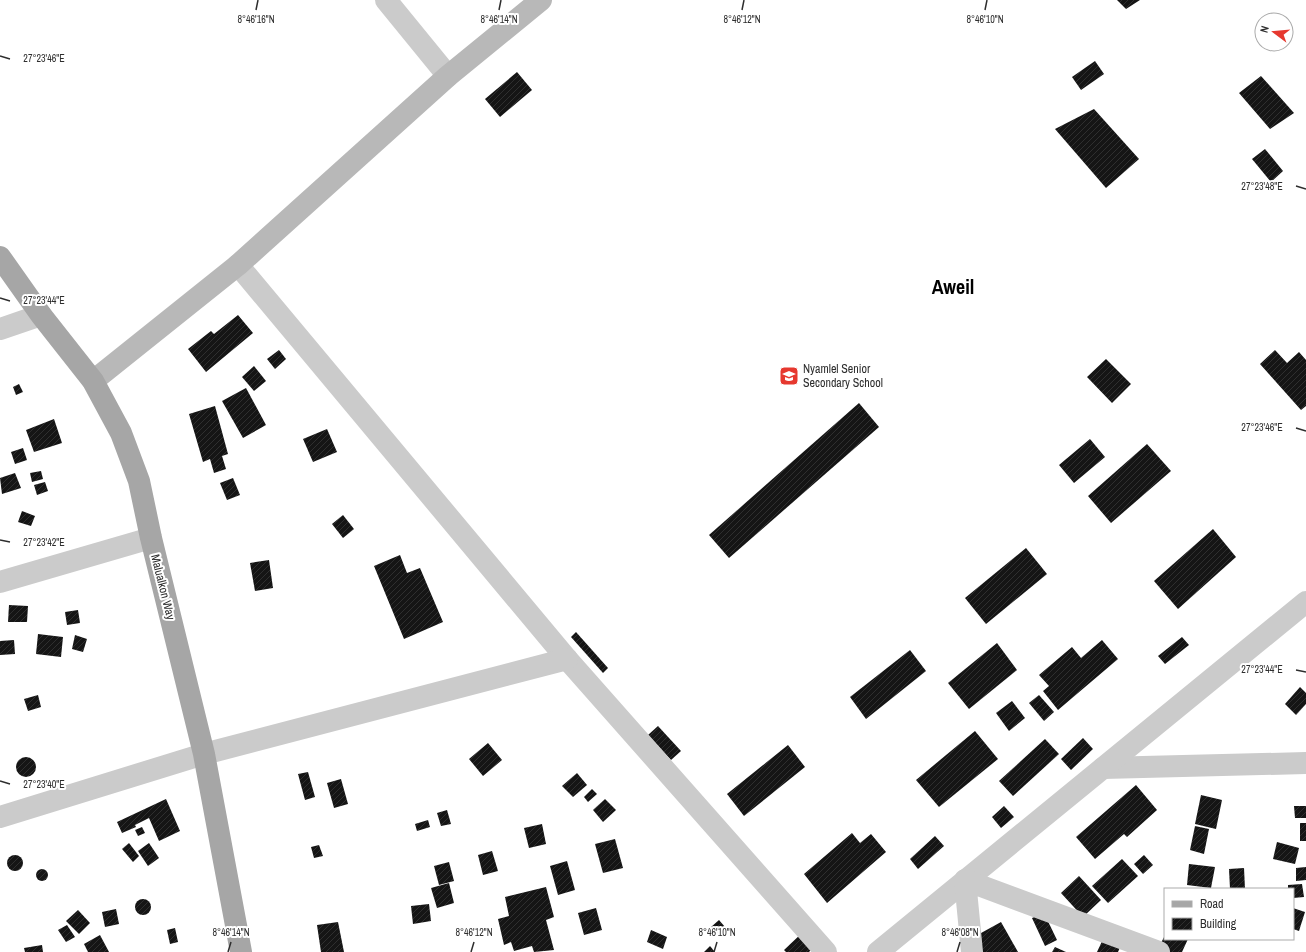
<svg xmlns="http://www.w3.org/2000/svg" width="1306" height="952" viewBox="0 0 1306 952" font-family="'Archivo Narrow',sans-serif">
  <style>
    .building { fill: url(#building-hatch) }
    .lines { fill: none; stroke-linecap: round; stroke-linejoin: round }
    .minor { stroke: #cbcbcb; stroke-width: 22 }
    .secondary { stroke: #b8b8b8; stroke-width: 22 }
    .primary { stroke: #a6a6a6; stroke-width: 22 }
    .ticks { fill: none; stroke: #2e2e2e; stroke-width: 1.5 }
    .labels { text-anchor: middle; stroke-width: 4; stroke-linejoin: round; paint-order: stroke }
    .poi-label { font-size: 12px; fill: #2e2e2e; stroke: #fff; text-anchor: start }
    .street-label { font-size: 12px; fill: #2e2e2e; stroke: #fff }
    .town-label { font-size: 20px; font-weight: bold; fill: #000; stroke: #fff }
    .ticks-label { font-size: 10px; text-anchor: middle; fill: #2e2e2e; stroke: #fff; stroke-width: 4; stroke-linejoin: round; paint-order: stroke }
  </style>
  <defs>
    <pattern id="building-hatch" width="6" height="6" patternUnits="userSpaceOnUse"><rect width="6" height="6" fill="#151515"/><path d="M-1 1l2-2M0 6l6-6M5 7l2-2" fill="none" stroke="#2f2f2f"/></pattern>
  </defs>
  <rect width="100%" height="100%" fill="#fff"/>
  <g class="building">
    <polygon points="1117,0 1140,0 1126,9"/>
    <polygon points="1095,61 1104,74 1081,90 1072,77"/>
    <polygon points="517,72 532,90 500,117 485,99"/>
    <polygon points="1261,76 1294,113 1270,129 1239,93"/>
    <polygon points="1094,109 1139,159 1106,188 1055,129"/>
    <polygon points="1265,149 1283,171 1271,182 1252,159"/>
    <polygon points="238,315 253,333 206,372 188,349 211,331 214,334"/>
    <polygon points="279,350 286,359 275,369 267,359"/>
    <polygon points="1275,350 1287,363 1299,352 1306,360 1306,406 1301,410 1260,364"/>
    <polygon points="1106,359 1131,384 1112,403 1087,377"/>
    <polygon points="254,366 266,381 254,391 242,377"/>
    <polygon points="19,384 23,392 16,395 13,387"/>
    <polygon points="246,388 266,425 243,438 222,401"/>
    <polygon points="859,403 879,427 729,558 709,535"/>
    <polygon points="215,406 228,454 222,456 226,469 214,473 210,459 203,462 189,414"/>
    <polygon points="54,419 62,443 34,452 26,430"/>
    <polygon points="327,429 337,452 313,462 303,439"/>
    <polygon points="1090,439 1105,457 1074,483 1059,465"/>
    <polygon points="1147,444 1171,471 1111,523 1088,496"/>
    <polygon points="23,448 27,460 15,464 11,452"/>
    <polygon points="41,471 43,479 32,482 30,473"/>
    <polygon points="15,473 21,488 2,494 0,478"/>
    <polygon points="233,478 240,495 227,500 220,483"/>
    <polygon points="45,482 48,491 37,495 34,485"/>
    <polygon points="22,511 35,516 31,526 18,522"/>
    <polygon points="343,515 354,529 343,538 332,524"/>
    <polygon points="1213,529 1236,557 1178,609 1154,581"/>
    <polygon points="1026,548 1047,574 986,624 965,598"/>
    <polygon points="400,555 407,573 420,568 443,622 404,639 374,566"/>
    <polygon points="269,560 273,588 255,591 250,563"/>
    <polygon points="9,605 28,606 27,622 8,622"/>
    <polygon points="78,610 80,623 67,625 65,612"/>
    <polygon points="576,632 608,668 603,673 571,637"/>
    <polygon points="38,634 63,637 61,657 36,654"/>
    <polygon points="75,635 87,639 83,652 72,649"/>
    <polygon points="1182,637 1189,645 1165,664 1158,656"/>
    <polygon points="14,640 15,654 0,655 0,641"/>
    <polygon points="1102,640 1118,659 1058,710 1043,691 1049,686 1039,675 1072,647 1081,658"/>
    <polygon points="997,643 1017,670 969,709 948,683"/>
    <polygon points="910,650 926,671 866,719 850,697"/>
    <polygon points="1300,687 1306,693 1306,704 1296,715 1285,704"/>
    <polygon points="38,695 41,707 28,711 24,699"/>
    <polygon points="1039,695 1054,712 1044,721 1029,703"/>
    <polygon points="1012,701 1025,718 1009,731 996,713"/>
    <polygon points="658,726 681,751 671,760 648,735"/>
    <polygon points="975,731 998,759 939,807 916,780"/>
    <polygon points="1083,738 1093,749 1071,770 1061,759"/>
    <polygon points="1045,739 1059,754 1013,796 999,781"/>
    <polygon points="488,743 502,760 483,776 469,759"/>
    <polygon points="788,745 805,767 744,816 727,794"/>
    <circle cx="26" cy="767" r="10"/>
    <polygon points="308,772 315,797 305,800 298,774"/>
    <polygon points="577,773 587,785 573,797 562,786"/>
    <polygon points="341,779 348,804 334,808 327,783"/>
    <polygon points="1136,785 1157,810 1127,837 1124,834 1095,859 1076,837"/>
    <polygon points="592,789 597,794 588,802 584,797"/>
    <polygon points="1201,795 1222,800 1216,829 1195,824"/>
    <polygon points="166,799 180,831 159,841 149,818 135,825 136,827 122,833 117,822"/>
    <polygon points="605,799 616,810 603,822 593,810"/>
    <polygon points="1004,806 1014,817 1001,828 992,817"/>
    <polygon points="1294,806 1306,806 1306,818 1295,818"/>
    <polygon points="447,810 451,824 441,826 437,813"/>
    <polygon points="428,820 430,827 417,831 415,824"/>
    <rect x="1300" y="823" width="6" height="18"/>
    <polygon points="542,824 546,844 529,848 524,828"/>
    <polygon points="1195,826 1209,829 1204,854 1190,850"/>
    <polygon points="142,827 145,833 138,836 135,830"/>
    <polygon points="852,833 860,843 871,834 886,852 827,903 804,874"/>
    <polygon points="935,836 944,846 918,869 910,859"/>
    <polygon points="615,839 623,868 603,873 595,844"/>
    <polygon points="1277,842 1299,848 1295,864 1273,859"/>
    <polygon points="129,843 139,856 133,862 122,849"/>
    <polygon points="149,843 159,858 148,866 138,851"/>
    <polygon points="319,845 323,856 314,858 311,847"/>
    <polygon points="492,851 498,871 483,875 478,855"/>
    <circle cx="15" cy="863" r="8"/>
    <polygon points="1144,855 1153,865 1143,874 1134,864"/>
    <polygon points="1122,859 1138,876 1108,903 1092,886"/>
    <polygon points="567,861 575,890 558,895 550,866"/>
    <polygon points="449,862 454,881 439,885 434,866"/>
    <polygon points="1189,864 1215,867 1211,888 1187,885"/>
    <polygon points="1306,867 1306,880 1296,881 1296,868"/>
    <polygon points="1244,868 1245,889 1230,889 1229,869"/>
    <circle cx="42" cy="875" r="6"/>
    <polygon points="1079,876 1101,900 1083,917 1061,893"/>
    <polygon points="449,883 454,903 437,908 431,888"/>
    <polygon points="1302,884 1304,897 1293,898 1293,889 1288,889 1288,885"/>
    <polygon points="546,887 554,917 546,920 554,950 534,952 532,946 514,951 511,942 504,945 498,919 509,916 505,897"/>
    <circle cx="143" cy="907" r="8"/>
    <polygon points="429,904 431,921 413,924 411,906"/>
    <polygon points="596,908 602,930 584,935 578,913"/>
    <polygon points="1293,908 1305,912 1299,931 1293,929"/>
    <polygon points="116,909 119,924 105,927 102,912"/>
    <polygon points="78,910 90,923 79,934 66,921"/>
    <polygon points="1044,913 1057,940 1045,946 1032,918"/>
    <polygon points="719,920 725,927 716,934 711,927"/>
    <polygon points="338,922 344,952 321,952 317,925"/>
    <polygon points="1001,922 1018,952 979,952 972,938"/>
    <polygon points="67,925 75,937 66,942 58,930"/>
    <polygon points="175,928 178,942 170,944 167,930"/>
    <polygon points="651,930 667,937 663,949 647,942"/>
    <polygon points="803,932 815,946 809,952 786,952 784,950"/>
    <polygon points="100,935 109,952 88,952 84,944"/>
    <polygon points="1165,935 1165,939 1188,939 1182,952 1169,952 1159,947"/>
    <polygon points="1104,937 1121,945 1118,952 1097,952"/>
    <polygon points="42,945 43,952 25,952 24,948"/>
    <polygon points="710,946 715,952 704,952"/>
    <polygon points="1055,947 1066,952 1052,952"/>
  </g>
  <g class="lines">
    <g class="minor">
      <polyline points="386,0 448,76"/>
      <polyline points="238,265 567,659 826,952"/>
      <polyline points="0,329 41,315"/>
      <polyline points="0,582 151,538"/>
      <polyline points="1103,768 1306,763"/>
      <polyline points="0,817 204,754 567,659"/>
      <polyline points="878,952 1306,602"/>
      <polyline points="972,952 965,880 1159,952"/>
    </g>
    <polyline class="secondary" points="93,381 238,265 448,76 541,0"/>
    <polyline class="primary" points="0,257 41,315 93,381 121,433 139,481 151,538 204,754 241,952"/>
  </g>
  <path class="ticks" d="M 256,10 L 258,0M 499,10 L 501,0M 742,10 L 744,0M 985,10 L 987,0M 0,56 L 10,59M 1296,186 L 1306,189M 0,298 L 10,301M 1296,428 L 1306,431M 0,540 L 10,542M 1296,670 L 1306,672M 0,781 L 10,784M 228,952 L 231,942M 471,952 L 474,942M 714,952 L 717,942M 957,952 L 960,942"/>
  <defs>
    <symbol id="school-square" viewBox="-11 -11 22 22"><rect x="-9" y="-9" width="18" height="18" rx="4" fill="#e6382f" stroke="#fff"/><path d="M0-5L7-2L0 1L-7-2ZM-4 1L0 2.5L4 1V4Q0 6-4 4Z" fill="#fff"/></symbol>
  </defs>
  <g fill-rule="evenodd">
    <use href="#school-square" x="778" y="365" width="22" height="22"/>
  </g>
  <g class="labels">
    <g class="poi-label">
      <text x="803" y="373">Nyamlel Senior<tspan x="803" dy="14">Secondary School</tspan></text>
    </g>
    <g class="street-label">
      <text transform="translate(163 587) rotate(76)" y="4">Malualkon Way</text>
    </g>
    <g class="town-label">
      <text x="953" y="294">Aweil</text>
    </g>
  </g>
  <g class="ticks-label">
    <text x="256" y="23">8°46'16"N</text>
    <text x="499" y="23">8°46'14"N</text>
    <text x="742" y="23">8°46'12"N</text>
    <text x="985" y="23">8°46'10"N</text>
    <text x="44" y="62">27°23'46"E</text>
    <text x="1262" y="190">27°23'48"E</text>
    <text x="44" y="304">27°23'44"E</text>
    <text x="1262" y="431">27°23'46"E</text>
    <text x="44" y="546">27°23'42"E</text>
    <text x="1262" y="673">27°23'44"E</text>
    <text x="44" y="788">27°23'40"E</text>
    <text x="231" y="936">8°46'14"N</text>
    <text x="474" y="936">8°46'12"N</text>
    <text x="717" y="936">8°46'10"N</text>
    <text x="960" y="936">8°46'08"N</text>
  </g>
  <rect x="1164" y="888" width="130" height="52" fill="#ffffff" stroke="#ababab"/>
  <rect x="1172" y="901" width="20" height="6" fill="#a6a6a6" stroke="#ababab"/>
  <text x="1200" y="908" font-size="12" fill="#2e2e2e">Road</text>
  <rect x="1172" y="918" width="20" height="12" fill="url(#building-hatch)" stroke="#ababab"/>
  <text x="1200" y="928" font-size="12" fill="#2e2e2e">Building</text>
  <g transform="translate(1274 32) rotate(286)"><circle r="19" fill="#ffffff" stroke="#ababab"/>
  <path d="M0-3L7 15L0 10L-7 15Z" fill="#e6382f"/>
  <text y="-6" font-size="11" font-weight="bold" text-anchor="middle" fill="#2e2e2e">N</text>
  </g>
</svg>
